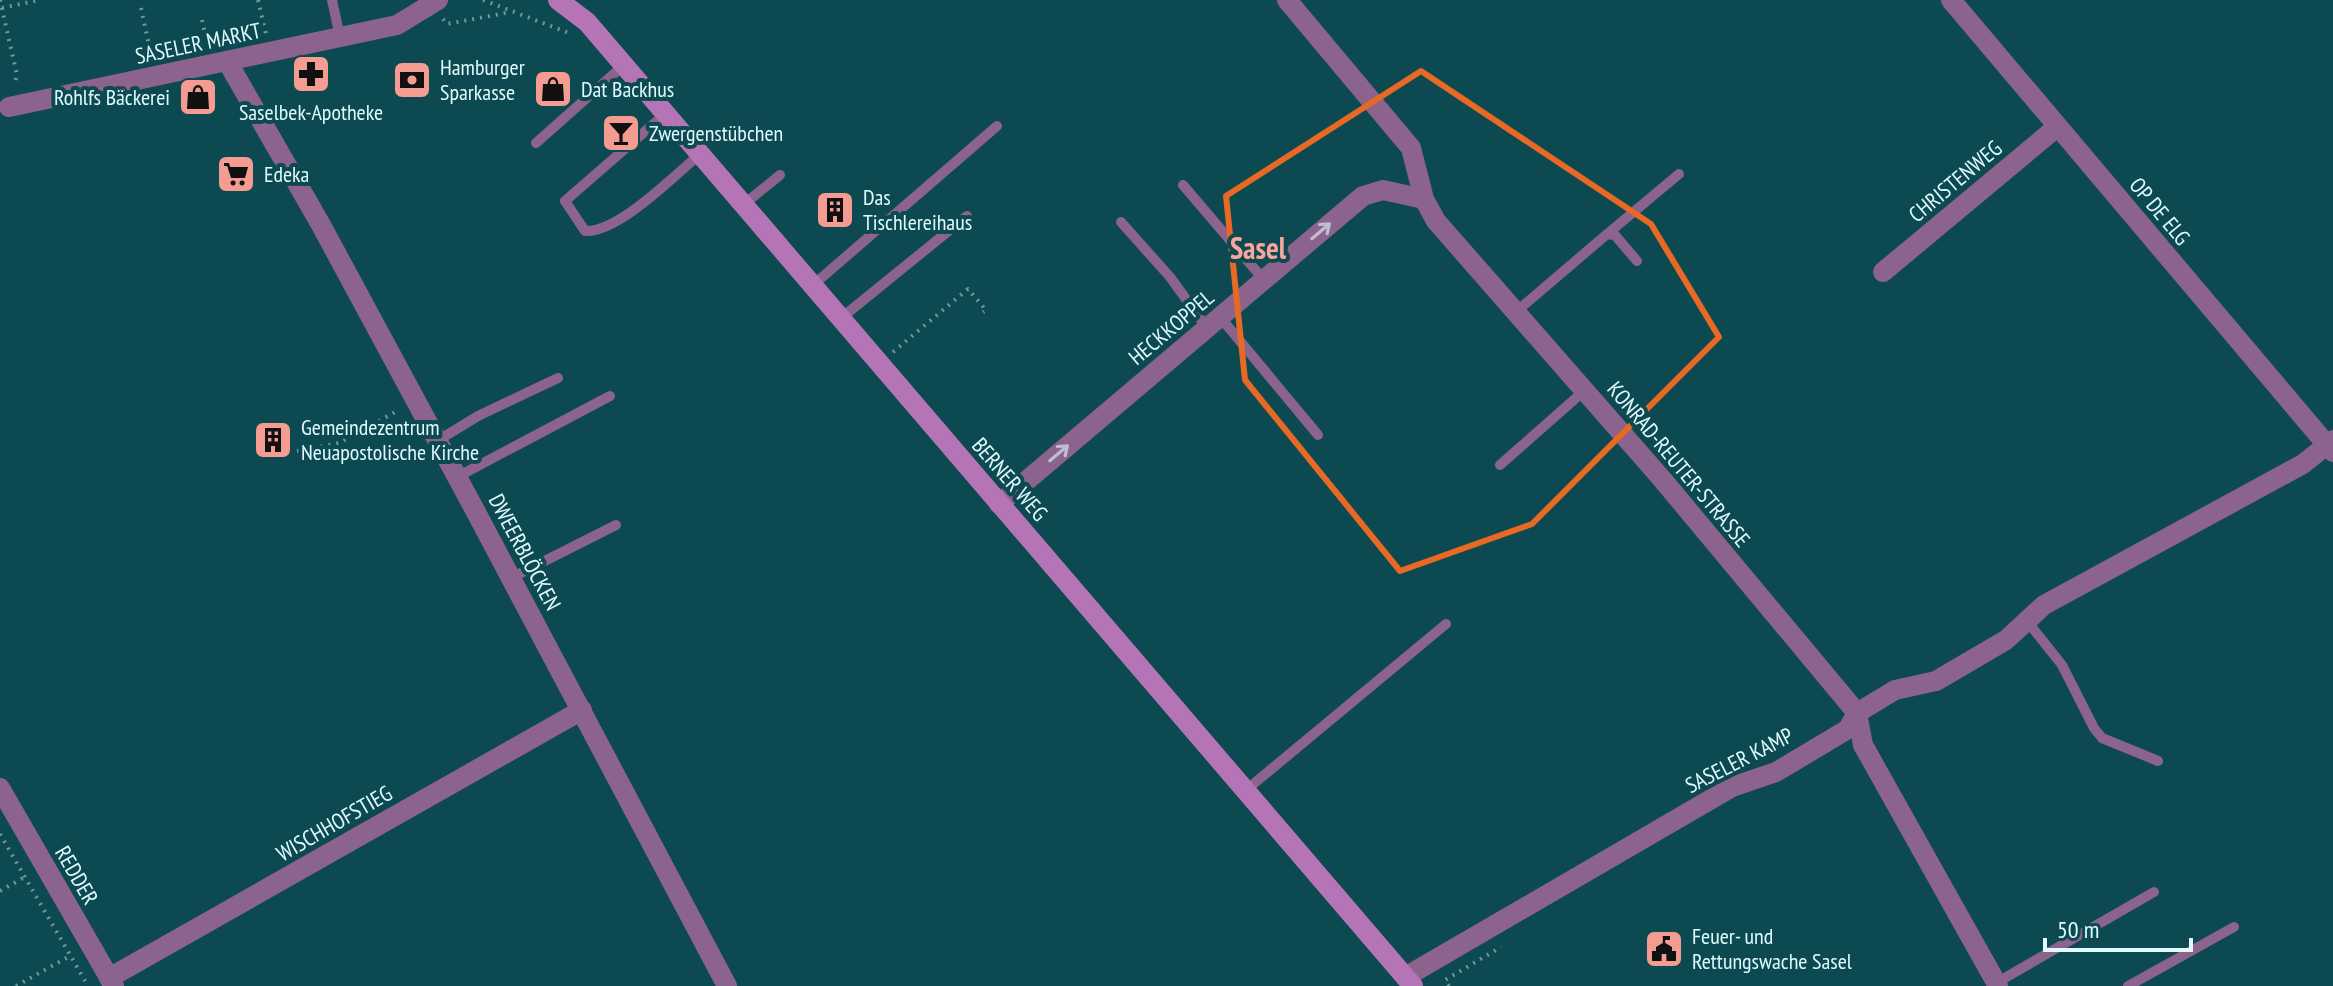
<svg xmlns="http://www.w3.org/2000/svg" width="2333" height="986" viewBox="0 0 2333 986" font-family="'PT Sans Narrow',sans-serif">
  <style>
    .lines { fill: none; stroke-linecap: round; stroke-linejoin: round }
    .path { stroke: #6b999e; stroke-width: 4; stroke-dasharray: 2 6; stroke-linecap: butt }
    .lane { stroke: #8c638c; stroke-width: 10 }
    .street { stroke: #8c638c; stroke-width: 20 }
    .secondary { stroke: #b574b6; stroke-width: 20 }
    .oneway { stroke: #bebed0 }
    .marked { fill: none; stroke: #e76924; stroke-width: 6; stroke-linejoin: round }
    .labels { text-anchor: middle; stroke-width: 8; stroke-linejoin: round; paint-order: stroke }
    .street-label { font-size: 22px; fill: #dffbfe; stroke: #0d4950 }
    .poi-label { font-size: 22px; fill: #dffbfe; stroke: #0d4950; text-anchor: start }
    .district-label { font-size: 30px; font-weight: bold; fill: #f8a59c; stroke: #0d4950 }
  </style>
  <rect width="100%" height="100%" fill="#0d4950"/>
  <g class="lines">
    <g class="path">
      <polyline points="0,0 17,75 14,85"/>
      <polyline points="258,0 266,34"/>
      <polyline points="483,0 569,33"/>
      <polyline points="2,8 39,0"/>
      <polyline points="141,8 152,59"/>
      <polyline points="443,19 447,24 511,12"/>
      <polyline points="202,20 208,46"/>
      <polyline points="893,352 968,289 986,310 983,312"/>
      <polyline points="297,451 339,443 399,410"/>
      <polyline points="0,834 88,986"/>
      <polyline points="0,891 25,877"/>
      <polyline points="16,986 70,956"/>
      <polyline points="1449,986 1445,980 1501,947"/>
    </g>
    <g class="lane">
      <polyline points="332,0 340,37"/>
      <path d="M 665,114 L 565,201 L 585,231 C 618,233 674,176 700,154"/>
      <polyline points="536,143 624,65"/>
      <polyline points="1183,185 1264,280"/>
      <polyline points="743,205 780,175"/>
      <polyline points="1121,222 1170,277 1207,328"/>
      <polyline points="1606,235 1679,174"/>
      <polyline points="812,286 997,126"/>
      <polyline points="1517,311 1606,235 1614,234 1637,261"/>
      <polyline points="1220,317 1318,435"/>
      <polyline points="840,319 967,216"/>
      <polyline points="437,441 478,416 558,378"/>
      <polyline points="1500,465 1585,390"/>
      <polyline points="457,477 610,396"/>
      <polyline points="511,578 616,525"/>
      <polyline points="2027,621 2062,665 2094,728 2102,738 2158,761"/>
      <polyline points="1245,791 1446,624"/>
      <polyline points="1996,983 2154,892"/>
      <polyline points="2128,986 2234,927"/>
    </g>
    <g class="street">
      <polyline points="1287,0 1411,148 1424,199 1436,221 1662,479 1857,713 1863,745 1998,986"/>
      <polyline points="1951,0 2333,452"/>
      <polyline points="227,61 321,225 477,514 727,986"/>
      <polyline points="9,107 397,25 438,0"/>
      <polyline points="1883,272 2057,127"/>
      <polyline points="999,504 1363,196 1383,190 1424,199"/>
      <polyline points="0,788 114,986"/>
      <polyline points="1407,976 1732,787 1776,772 1848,729 1857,713 1895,690 1936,681 2006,640 2044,605 2303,464 2333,440"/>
      <polyline points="109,978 582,710"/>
    </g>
    <polyline class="secondary" points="558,0 587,22 1413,986"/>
  </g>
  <defs><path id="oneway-shaft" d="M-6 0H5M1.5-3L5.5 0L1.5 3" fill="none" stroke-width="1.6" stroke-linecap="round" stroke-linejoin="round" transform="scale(2)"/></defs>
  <g class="oneway">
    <use href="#oneway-shaft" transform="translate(1321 231) rotate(-40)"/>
    <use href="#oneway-shaft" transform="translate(1059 453) rotate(-40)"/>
  </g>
  <path class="marked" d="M 1421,71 L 1651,224 L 1719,337 L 1532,524 L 1400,571 L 1245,380 L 1226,196 Z"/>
  <defs>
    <symbol id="pharmacy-square" viewBox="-11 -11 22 22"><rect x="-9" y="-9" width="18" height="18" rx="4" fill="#f59c92" stroke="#0d4950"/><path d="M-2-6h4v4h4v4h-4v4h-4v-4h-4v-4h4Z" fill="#111"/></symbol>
    <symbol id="bank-square" viewBox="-11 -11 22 22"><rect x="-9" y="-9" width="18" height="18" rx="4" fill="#f59c92" stroke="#0d4950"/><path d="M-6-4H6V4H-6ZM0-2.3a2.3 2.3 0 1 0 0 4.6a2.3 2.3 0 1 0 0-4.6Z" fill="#111"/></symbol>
    <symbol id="shop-square" viewBox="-11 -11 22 22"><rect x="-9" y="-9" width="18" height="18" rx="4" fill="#f59c92" stroke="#0d4950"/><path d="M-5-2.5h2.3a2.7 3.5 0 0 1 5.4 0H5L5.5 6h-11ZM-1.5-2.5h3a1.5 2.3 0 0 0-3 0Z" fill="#111"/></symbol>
    <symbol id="bar-square" viewBox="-11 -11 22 22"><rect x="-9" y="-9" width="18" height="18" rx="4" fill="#f59c92" stroke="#0d4950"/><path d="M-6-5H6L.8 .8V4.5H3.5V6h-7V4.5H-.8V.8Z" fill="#111"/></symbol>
    <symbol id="supermarket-square" viewBox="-11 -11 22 22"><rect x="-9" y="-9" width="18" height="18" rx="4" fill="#f59c92" stroke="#0d4950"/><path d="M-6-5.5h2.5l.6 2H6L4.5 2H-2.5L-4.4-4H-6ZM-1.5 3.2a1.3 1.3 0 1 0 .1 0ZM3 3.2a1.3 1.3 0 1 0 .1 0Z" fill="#111"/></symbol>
    <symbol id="building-square" viewBox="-11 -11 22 22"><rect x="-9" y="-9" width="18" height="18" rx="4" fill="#f59c92" stroke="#0d4950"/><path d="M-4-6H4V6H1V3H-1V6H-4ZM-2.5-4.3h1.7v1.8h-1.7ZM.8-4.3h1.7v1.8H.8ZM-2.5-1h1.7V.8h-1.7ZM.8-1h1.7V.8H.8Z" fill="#111"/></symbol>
    <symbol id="civic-square" viewBox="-11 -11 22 22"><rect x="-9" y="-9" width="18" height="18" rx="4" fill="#f59c92" stroke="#0d4950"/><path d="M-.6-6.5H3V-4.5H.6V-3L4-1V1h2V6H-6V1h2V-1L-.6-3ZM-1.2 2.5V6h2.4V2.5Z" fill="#111"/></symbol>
  </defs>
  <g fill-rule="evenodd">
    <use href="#pharmacy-square" x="289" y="52" width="44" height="44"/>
    <use href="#bank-square" x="390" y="58" width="44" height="44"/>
    <use href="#shop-square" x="531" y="67" width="44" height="44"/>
    <use href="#shop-square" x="176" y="75" width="44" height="44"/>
    <use href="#bar-square" x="599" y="111" width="44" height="44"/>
    <use href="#supermarket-square" x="214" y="152" width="44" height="44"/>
    <use href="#building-square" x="813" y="188" width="44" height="44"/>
    <use href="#building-square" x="251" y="418" width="44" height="44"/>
    <use href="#civic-square" x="1642" y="927" width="44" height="44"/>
  </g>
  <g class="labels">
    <g class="street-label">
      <text transform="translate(198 43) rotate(-12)" y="8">SASELER MARKT</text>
      <text transform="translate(1955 181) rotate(-40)" y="8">CHRISTENWEG</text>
      <text transform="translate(2160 211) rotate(50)" y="8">OP DE ELG</text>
      <text transform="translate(1171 327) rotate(-40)" y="8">HECKKOPPEL</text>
      <text transform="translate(1679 464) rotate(50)" y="8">KONRAD-REUTER-STRASSE</text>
      <text transform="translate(1010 479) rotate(49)" y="8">BERNER WEG</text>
      <text transform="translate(525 552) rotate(62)" y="8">DWEERBLÖCKEN</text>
      <text transform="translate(1739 760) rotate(-27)" y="8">SASELER KAMP</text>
      <text transform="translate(334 823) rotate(-30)" y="8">WISCHHOFSTIEG</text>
      <text transform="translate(77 875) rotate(60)" y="8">REDDER</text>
    </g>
    <g class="poi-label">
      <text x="440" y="75">Hamburger<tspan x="440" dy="25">Sparkasse</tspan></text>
      <text x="581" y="97">Dat Backhus</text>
      <text x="170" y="105" text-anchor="end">Rohlfs Bäckerei</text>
      <text x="311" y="120" text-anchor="middle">Saselbek-Apotheke</text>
      <text x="649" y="141">Zwergenstübchen</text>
      <text x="264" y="182">Edeka</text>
      <text x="863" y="205">Das<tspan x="863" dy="25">Tischlereihaus</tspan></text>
      <text x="301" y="435">Gemeindezentrum<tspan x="301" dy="25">Neuapostolische Kirche</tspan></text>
      <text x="1692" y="944">Feuer- und<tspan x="1692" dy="25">Rettungswache Sasel</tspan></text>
    </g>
    <g class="district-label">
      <text x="1258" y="259">Sasel</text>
    </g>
  </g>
  <path d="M2045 938v12h146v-12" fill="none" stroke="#dffbfe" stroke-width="4"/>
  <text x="2057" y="938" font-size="24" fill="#dffbfe" stroke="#0d4950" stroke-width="6" paint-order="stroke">50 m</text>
</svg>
